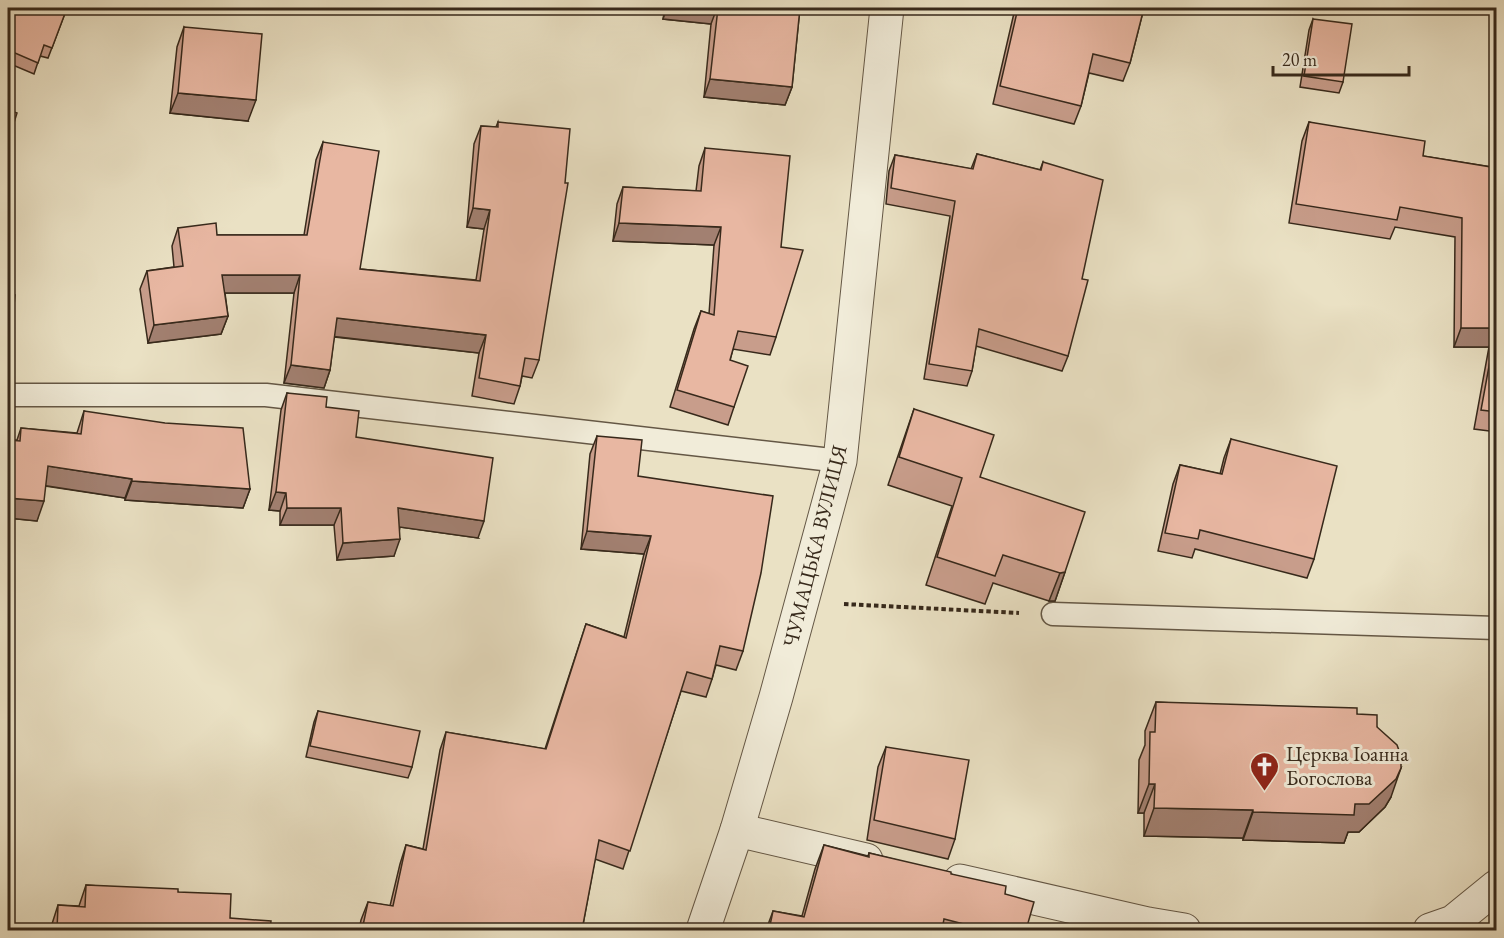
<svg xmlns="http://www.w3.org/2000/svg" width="1504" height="938" viewBox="0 0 1504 938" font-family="'EB Garamond',serif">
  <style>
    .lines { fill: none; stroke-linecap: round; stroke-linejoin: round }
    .service-casing { stroke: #645745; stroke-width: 25 }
    .minor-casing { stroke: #645745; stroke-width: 35 }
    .tertiary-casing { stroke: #645745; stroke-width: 35 }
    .path { stroke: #37291b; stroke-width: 4; stroke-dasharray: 4.5 3; stroke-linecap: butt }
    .service { stroke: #f1ecd9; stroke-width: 22 }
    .minor { stroke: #f1ecd9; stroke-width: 33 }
    .tertiary { stroke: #f1ecd9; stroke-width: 33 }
    .wall { fill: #c89d8b; stroke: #37291b; stroke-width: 1.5 }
    .shaded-wall { fill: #a28071; stroke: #37291b; stroke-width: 1.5 }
    .building { fill: #e8b7a2; stroke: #37291b; stroke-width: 1.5 }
    .labels { text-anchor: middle; stroke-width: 6; stroke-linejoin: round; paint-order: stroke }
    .street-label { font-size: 21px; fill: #37291b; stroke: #f1ecd9 }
    .poi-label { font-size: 21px; fill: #37291b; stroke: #f1ecd9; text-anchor: start }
  </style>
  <rect width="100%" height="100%" fill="#eae1c4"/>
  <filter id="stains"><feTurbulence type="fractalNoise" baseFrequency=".00333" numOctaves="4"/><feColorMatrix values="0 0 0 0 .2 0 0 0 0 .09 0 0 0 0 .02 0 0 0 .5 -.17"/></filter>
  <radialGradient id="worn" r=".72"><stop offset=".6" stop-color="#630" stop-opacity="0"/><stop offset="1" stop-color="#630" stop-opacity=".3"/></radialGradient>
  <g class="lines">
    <defs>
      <g id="service">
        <polyline points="8,395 266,395 840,461"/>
        <polyline points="1053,614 1496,628"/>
      </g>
      <g id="minor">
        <polyline points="737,830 866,860"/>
        <polyline points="960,881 1148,924 1184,930"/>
        <polyline points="1430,930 1453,922 1496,887"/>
      </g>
      <polyline id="tertiary" points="703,930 737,830 776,697 840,461 887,8"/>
    </defs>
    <use href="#service" class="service-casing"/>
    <use href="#minor" class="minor-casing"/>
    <use href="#tertiary" class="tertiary-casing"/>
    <polyline class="path" points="844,604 1019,613"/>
    <use href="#service" class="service"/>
    <use href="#minor" class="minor"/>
    <use href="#tertiary" class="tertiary"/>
  </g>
  <g class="wall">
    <polygon points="8,8 67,8 48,58 40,56 34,74 8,63"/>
    <polygon points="665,8 800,8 792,87 785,105 704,97 711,24 663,19"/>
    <polygon points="980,8 1144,8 1130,63 1123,81 1089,73 1081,106 1074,124 993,104 1014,13"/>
    <polygon points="1313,19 1343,82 1339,93 1300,87 1309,30"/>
    <polygon points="184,27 248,121 170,113 177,47"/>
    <polygon points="498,122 539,360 532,378 522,376 520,386 514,404 472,396 479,353 334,337 330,370 324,388 284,383 294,293 225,293 228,316 221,334 148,343 140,289 147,271 174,267 172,246 178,228 217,235 304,235 316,160 323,142 360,269 476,280 484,229 467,227 474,144 481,126 496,127"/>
    <polygon points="1309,122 1423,156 1497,168 1497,432 1474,429 1489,347 1454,347 1455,237 1395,227 1390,239 1289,223 1302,141"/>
    <polygon points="705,148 781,247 776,337 770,355 733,349 730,360 734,407 728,425 670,407 694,329 701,311 709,314 714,245 613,241 617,204 623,187 696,191 699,166"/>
    <polygon points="977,154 1040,170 1043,162 1082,279 1068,356 1062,371 976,346 972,371 967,386 924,379 950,216 886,204 889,171 895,155 971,169"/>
    <polygon points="287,393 326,407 356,437 478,538 400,527 394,556 337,560 334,525 280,525 280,511 269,510 281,410"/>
    <polygon points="914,409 980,477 1065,572 1055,601 1049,601 993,583 985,604 926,585 952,506 888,485"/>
    <polygon points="84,411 250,489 243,508 125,500 125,498 45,486 37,521 8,518 8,440 17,440 21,428 77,433"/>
    <polygon points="597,436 638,476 743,651 736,670 716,665 712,679 706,697 681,691 623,869 595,859 582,930 359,930 361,920 368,902 390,906 400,864 406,845 423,849 440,750 446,732 545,749 586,624 624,637 644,554 581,549 590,454"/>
    <polygon points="1497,436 1497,450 1494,450"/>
    <polygon points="1231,439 1314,559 1307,578 1195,549 1192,558 1158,551 1173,484 1180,465 1220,474 1224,458"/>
    <polygon points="1156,702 1357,714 1377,727 1391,797 1385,807 1359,832 1348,832 1344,843 1243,840 1243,838 1144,836 1144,813 1138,813 1139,760 1145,745 1145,731"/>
    <polygon points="318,711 412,767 408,778 306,757 314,722"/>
    <polygon points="886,747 955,839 948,859 867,840 878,767"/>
    <polygon points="824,845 868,856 869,853 951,874 1005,894 1026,930 766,930 773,911 802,916 815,869"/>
    <polygon points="86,885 178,892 230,918 270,930 51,930 52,924 58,905 79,906"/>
  </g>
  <g class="shaded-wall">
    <polygon points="667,8 717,8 711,24 663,19"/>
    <polygon points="710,79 792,87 785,105 704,97"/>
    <polygon points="178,93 256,100 248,121 170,113"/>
    <polygon points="473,208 490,210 484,229 467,227"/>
    <polygon points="619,223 721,227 714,245 613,241"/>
    <polygon points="222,275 300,275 294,293 216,293"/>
    <polygon points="228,316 221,334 148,343 154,325"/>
    <polygon points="337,318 486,335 479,353 330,336"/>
    <polygon points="1461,328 1496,328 1489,347 1454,347"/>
    <polygon points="291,365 330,370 324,388 284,383"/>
    <polygon points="48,466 132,479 125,498 41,485"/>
    <polygon points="132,481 250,489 243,508 125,500"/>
    <polygon points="276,492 286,493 280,511 269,510"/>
    <polygon points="8,498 44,501 37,521 8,518"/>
    <polygon points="287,508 341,508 334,525 280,525"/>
    <polygon points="398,508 484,521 478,538 392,526"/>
    <polygon points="587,531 651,536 644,554 581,549"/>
    <polygon points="400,539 394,556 337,560 343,543"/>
    <polygon points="1065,572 1055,601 1049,601 1060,573"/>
    <polygon points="1401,768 1391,797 1385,807 1359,832 1348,832 1344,843 1243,840 1253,812 1355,804"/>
    <polygon points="1149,784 1155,784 1144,813 1138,813"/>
    <polygon points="1154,808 1253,810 1243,838 1144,836"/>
  </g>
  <g class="building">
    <polygon points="8,8 67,8 52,48 44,45 38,63 8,50"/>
    <polygon points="718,8 800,8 792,87 710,79"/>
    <polygon points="1018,8 1144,8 1130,63 1093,54 1081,106 1000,86"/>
    <polygon points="1313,19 1352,24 1343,82 1304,76"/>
    <polygon points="184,27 262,34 256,100 178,93"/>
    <polygon points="8,110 17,113 8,142"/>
    <polygon points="498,122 570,129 565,183 568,183 539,360 525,358 520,386 479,378 486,335 337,318 330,370 291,365 300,275 222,275 228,316 154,325 147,271 183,266 178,228 216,223 217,235 307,235 323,142 379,151 360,269 480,281 490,210 473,208 481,126 498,127"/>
    <polygon points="1309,122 1425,141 1423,156 1497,168 1497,412 1481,410 1496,328 1461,328 1462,218 1400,207 1397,220 1296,204"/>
    <polygon points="705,148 790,156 781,247 803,250 776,337 738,331 730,360 748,366 734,407 677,390 701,311 714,315 721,227 619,223 623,187 701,191"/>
    <polygon points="977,154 1041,170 1043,162 1103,180 1082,279 1088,280 1068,356 979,329 972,371 929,364 955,201 891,188 895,155 973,169"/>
    <polygon points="8,294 15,295 10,347 8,347"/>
    <polygon points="287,393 327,397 326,407 359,411 356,437 493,458 484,521 398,508 400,539 343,543 341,508 287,508 286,493 276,492"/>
    <polygon points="914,409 994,435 980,477 1085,512 1065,572 1060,573 1003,555 995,576 937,557 962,478 899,457"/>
    <polygon points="84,411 165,423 243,428 250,489 132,481 132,479 48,466 44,501 8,498 8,440 20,441 21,428 81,434"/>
    <polygon points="597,436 642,440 638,476 773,496 761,573 743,651 720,646 712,679 687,672 630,851 599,840 582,930 362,930 368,902 393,906 406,845 426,850 446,732 546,749 586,624 626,638 651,536 587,531"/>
    <polygon points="1231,439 1337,466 1314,559 1200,530 1198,539 1165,533 1180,465 1222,474"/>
    <polygon points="1156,702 1357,708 1357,714 1377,715 1377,727 1397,745 1401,756 1401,768 1396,779 1369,804 1355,804 1354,815 1253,812 1253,810 1154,808 1155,784 1149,784 1150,732 1155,732"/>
    <polygon points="318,711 420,731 412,767 310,746"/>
    <polygon points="886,747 969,760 955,839 874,820"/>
    <polygon points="8,777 9,777 8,814"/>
    <polygon points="824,845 869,857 869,853 951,872 951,874 1006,886 1005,894 1034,902 1026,930 987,930 944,919 942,930 769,930 773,911 804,917"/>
    <polygon points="86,885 178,889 178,892 231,894 230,918 271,921 270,930 57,930 58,905 85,907"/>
  </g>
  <defs>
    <symbol id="church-pin" viewBox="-11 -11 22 30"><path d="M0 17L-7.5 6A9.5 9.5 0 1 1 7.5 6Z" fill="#8f2418" stroke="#f1ecd9"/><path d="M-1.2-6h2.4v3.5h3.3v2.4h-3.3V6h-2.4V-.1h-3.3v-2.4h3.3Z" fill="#fff"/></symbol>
  </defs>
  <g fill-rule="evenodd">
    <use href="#church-pin" x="1248" y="750" width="33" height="45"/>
  </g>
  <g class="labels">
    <g class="street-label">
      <text transform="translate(815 546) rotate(-76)" y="7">ЧУМАЦЬКА ВУЛИЦЯ</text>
    </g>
    <g class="poi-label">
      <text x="1286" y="761">Церква Іоанна<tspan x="1286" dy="24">Богослова</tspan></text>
    </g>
  </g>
  <rect width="1504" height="938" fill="none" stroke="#eae1c4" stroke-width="30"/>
  <rect x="9" y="9" width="1486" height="920" fill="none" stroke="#37291b" stroke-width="3"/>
  <rect x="15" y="15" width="1474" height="908" fill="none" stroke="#37291b" stroke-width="1.5"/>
  <path d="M1273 66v9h136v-9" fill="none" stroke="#37291b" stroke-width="3"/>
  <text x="1282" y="66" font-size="18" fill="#37291b" stroke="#f1ecd9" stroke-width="4.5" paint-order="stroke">20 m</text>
  <rect width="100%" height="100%" filter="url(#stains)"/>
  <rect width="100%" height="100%" fill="url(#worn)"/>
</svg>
